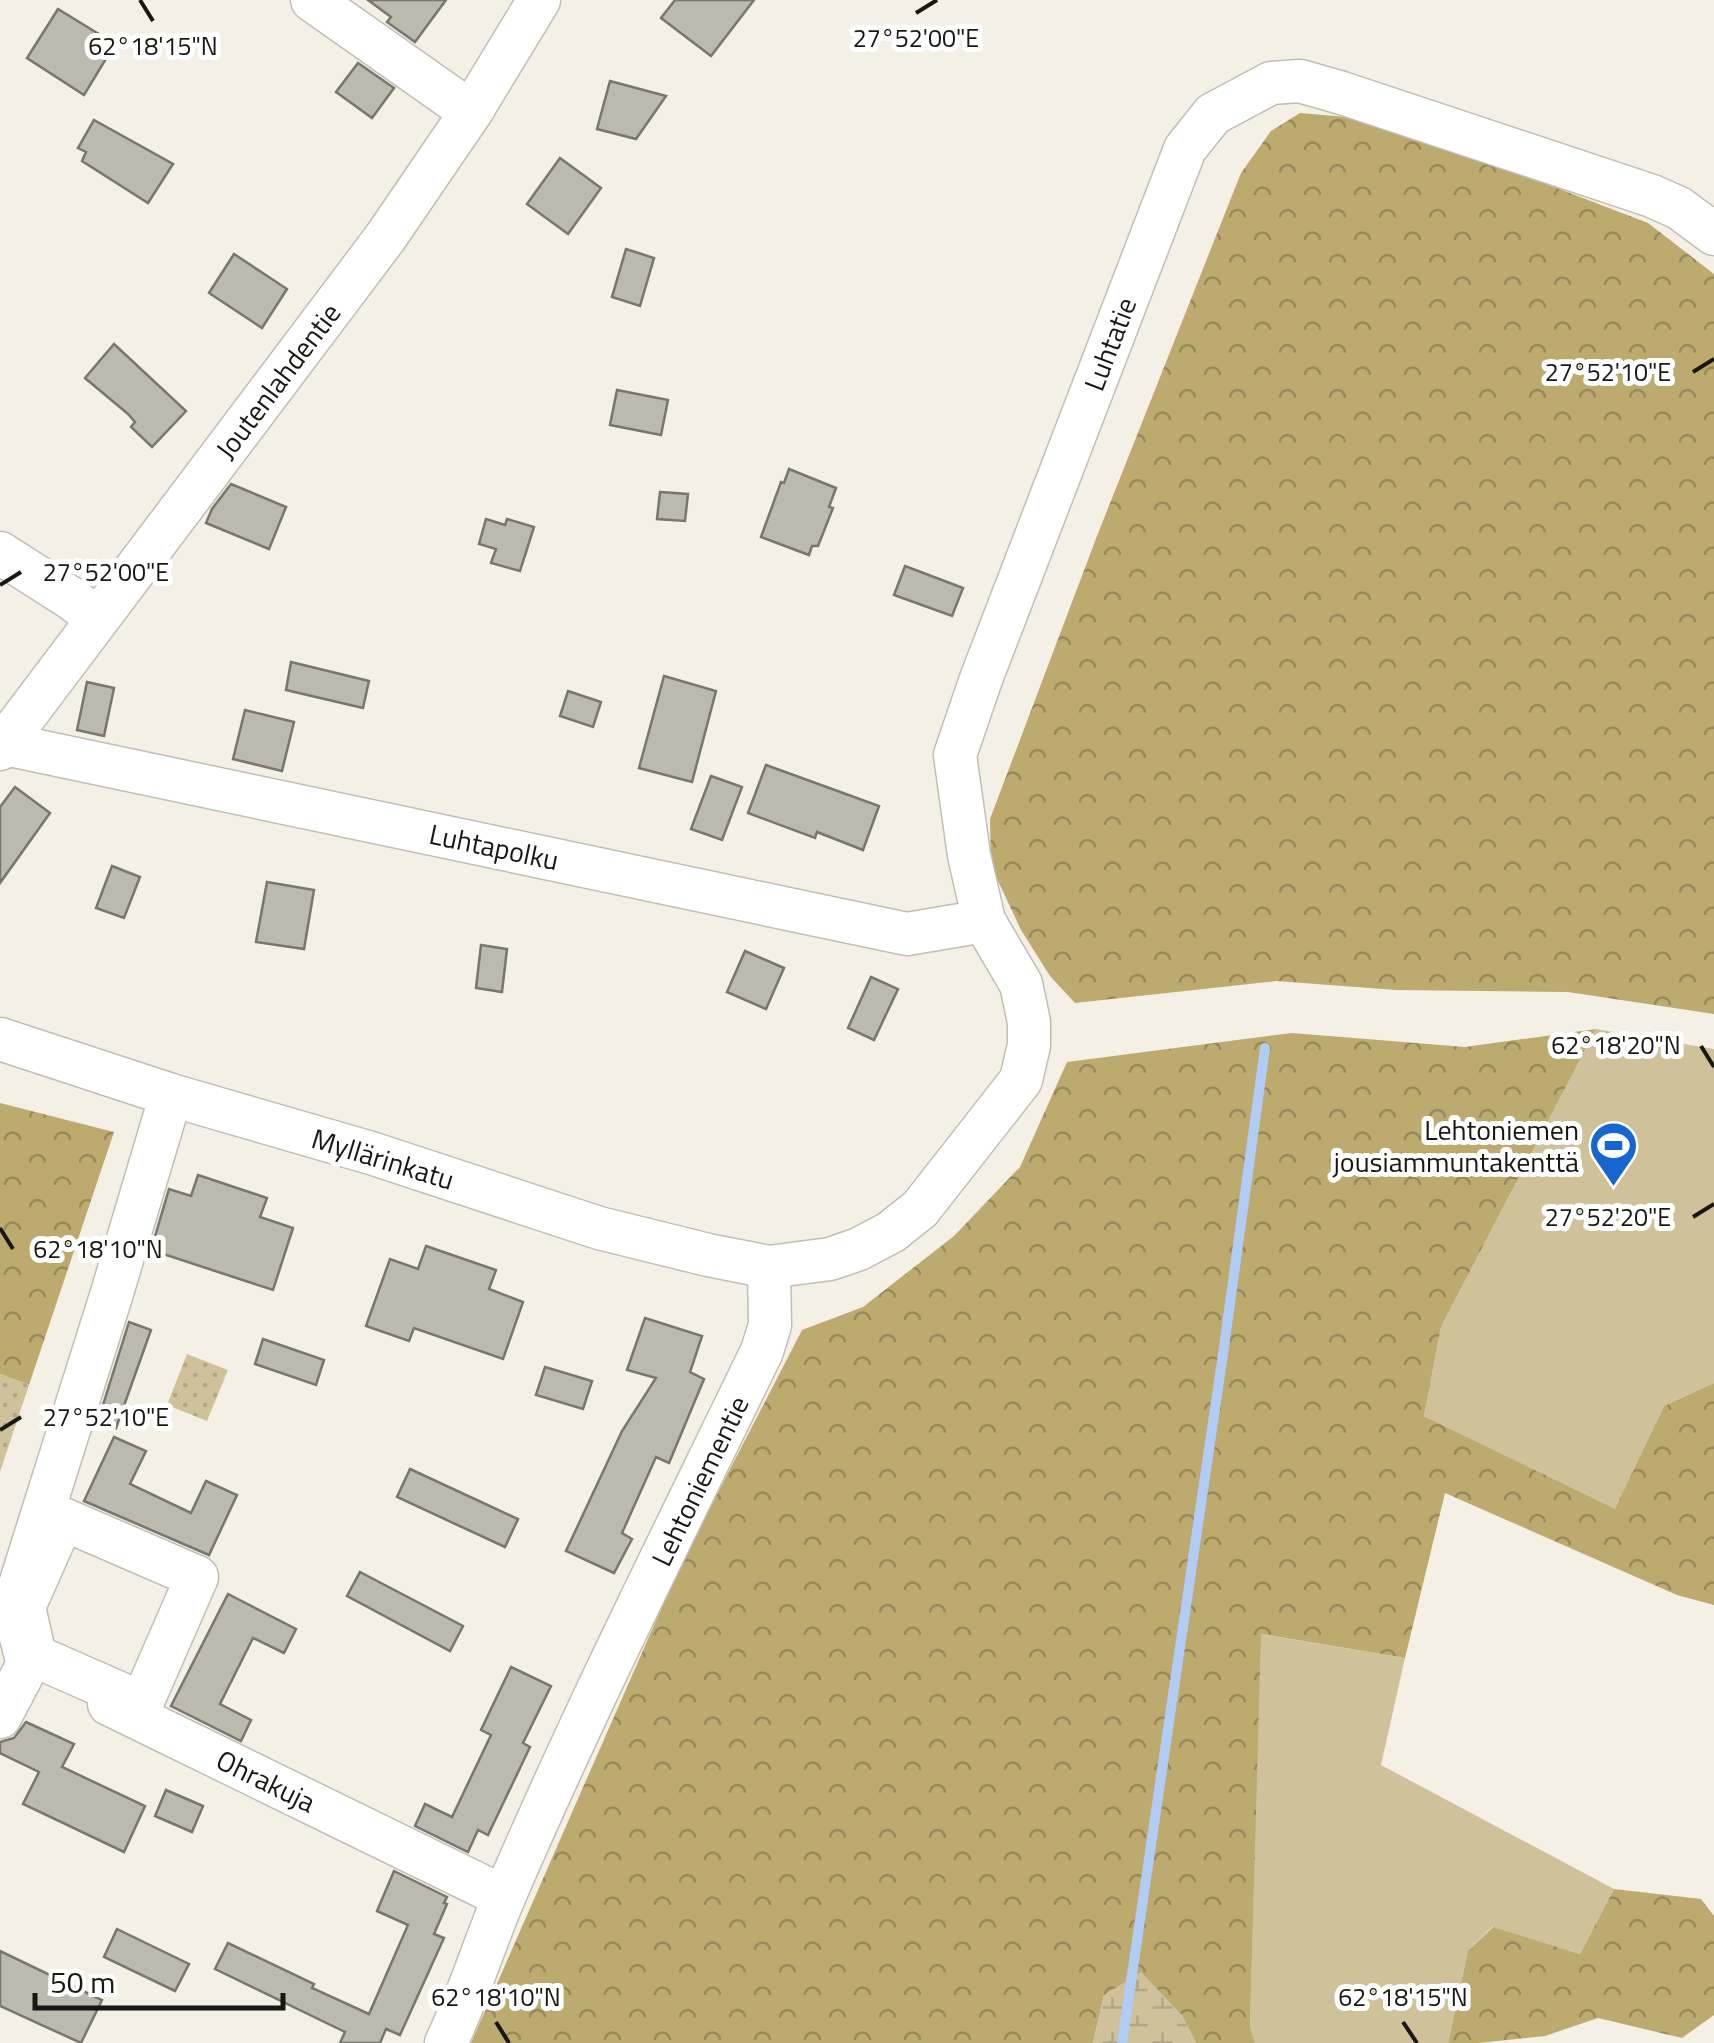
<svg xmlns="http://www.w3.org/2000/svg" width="1714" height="2043" viewBox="0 0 1714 2043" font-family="'Titillium Web',sans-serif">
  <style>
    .grass { fill: #cfc29b }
    .forest { fill: url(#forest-crowns) }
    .wetland { fill: url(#wetland-marsh) }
    .park { fill: url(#park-dots) }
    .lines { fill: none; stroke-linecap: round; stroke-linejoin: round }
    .stream { stroke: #b1cdf5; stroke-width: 10 }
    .building { fill: #bcb9af; stroke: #79766c; stroke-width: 2.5 }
    .minor-casing { stroke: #c1beb3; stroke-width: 45 }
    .minor { stroke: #fff; stroke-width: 42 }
    .ticks { fill: none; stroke: #181713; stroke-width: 4 }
    .labels { text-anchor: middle; stroke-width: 10; stroke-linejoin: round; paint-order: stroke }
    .street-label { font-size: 28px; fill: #181713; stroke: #fff }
    .poi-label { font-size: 28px; fill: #181713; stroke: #fff; text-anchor: end }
    .ticks-label { font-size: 25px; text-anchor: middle; fill: #181713; stroke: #fff; stroke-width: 10; stroke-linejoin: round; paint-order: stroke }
  </style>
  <defs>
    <pattern id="forest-crowns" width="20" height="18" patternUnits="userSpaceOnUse" patternTransform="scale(2.5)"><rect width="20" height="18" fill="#bdaa6f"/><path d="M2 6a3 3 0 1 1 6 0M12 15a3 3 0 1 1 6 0" fill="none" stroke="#99895a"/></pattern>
    <pattern id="wetland-marsh" width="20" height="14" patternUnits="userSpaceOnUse" patternTransform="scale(2.5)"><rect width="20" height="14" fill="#cfc29b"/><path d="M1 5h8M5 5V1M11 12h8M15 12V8" fill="none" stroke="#b1a685"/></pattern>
    <pattern id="park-dots" width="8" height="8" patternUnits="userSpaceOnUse" patternTransform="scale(2.5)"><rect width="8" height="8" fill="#cfc29b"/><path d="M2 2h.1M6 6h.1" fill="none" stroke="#b1a685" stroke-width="1.8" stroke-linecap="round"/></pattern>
  </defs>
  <rect width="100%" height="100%" fill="#f4f0e5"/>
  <g class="grass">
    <polygon points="1596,1029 1714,1049 1714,1383 1664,1406 1615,1510 1424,1416 1441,1327"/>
    <polygon points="1260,1634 1405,1658 1381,1765 1614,1889 1580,1954 1492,1927 1468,1951 1448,2043 1255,2043 1250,2028"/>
  </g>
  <g class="forest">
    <polygon points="1300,113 1358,118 1544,183 1648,223 1714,274 1714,1014 1568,992 1396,990 1276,981 1075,1003 1050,976 1021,930 991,866 990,819 1097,536 1241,173 1271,131"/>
    <polygon points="1596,1029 1441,1327 1424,1416 1615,1509 1664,1406 1714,1383 1714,1605 1677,1595 1445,1493 1405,1658 1261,1634 1250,2027 1255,2043 1196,2043 1181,2014 1104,1995 1093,2043 471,2043 680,1566 802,1330 863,1307 954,1236 1020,1167 1067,1062 1292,1033 1465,1047"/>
    <polygon points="0,1103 114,1132 29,1385 0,1374"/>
    <polygon points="1614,1889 1701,1899 1714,1916 1714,2015 1682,2038 1598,2018 1545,2036 1478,2043 1448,2043 1468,1951 1493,1927 1580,1954"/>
  </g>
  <polygon class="wetland" points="1141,1972 1181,2014 1196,2043 1093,2043 1104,1995"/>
  <g class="park">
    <polygon points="187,1354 228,1370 207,1421 167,1405"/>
    <polygon points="0,1374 29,1385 0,1472"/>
  </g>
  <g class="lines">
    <polyline class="stream" points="1122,2043 1224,1347 1265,1048"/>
  </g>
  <g class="building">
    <polygon points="368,0 446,0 415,42 387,22 391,17"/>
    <polygon points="675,0 754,0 711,56 661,18"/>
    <polygon points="58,9 115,44 84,95 27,58"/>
    <polygon points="358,63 394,88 372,118 336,92"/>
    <polygon points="610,81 666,96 636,139 597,129"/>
    <polygon points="94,120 173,164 148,203 82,161 86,152 78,148"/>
    <polygon points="560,158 601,188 568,234 527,204"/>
    <polygon points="626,249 654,258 640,306 612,297"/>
    <polygon points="234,254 287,289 262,328 209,293"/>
    <polygon points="114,344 186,411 152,447 131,427 135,422 128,414 85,378"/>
    <polygon points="617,390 668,400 661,435 610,425"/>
    <polygon points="789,469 836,488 829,507 833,508 818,546 812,546 809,555 761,537 781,482 784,483"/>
    <polygon points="231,484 286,507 269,549 206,523 212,509"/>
    <polygon points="660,492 688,494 685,521 657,519"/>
    <polygon points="486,519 505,525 507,519 534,527 520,571 491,563 496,549 479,544"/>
    <polygon points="905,566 963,588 952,616 894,595"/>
    <polygon points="291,662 369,681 363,708 286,690"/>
    <polygon points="664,676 716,691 692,782 639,768"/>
    <polygon points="87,682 114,688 104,736 77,730"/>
    <polygon points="568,691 601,702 593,727 560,716"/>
    <polygon points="245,710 294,722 282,771 233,759"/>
    <polygon points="766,765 879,806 863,850 817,832 815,838 748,813"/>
    <polygon points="711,776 742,787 722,840 691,829"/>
    <polygon points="15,787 50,813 0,883 0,807"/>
    <polygon points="112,866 140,877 124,918 96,908"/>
    <polygon points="267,882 314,890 304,949 256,942"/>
    <polygon points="481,945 507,949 502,992 476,988"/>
    <polygon points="745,951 784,968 766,1009 727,992"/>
    <polygon points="871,977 898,989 874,1040 848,1028"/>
    <polygon points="198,1175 267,1198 260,1217 293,1228 273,1290 151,1250 169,1189 191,1196"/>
    <polygon points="426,1246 496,1270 489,1289 523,1302 503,1359 414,1328 409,1341 366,1326 390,1259 418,1269"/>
    <polygon points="645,1318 702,1336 690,1372 704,1379 669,1463 656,1457 622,1533 632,1539 614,1573 566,1551 622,1431 656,1378 627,1370"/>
    <polygon points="129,1322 151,1330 116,1428 98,1421"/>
    <polygon points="263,1339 324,1360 316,1385 255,1364"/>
    <polygon points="545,1367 592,1381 583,1409 536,1395"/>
    <polygon points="114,1437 146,1451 130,1484 191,1513 206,1481 237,1495 209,1555 84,1501"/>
    <polygon points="410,1469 518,1519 505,1547 397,1497"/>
    <polygon points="360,1572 463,1626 450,1651 347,1596"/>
    <polygon points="228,1594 296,1629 284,1653 253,1638 220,1704 251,1720 241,1741 171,1706"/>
    <polygon points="511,1667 551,1686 523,1743 530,1747 488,1835 478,1830 468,1852 415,1826 425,1804 452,1817 491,1735 481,1730"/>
    <polygon points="26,1722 74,1744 62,1767 145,1806 124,1852 23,1804 39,1772 0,1753 0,1742 14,1738"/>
    <polygon points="166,1790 203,1806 192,1832 155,1816"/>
    <polygon points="394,1871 447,1897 444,1903 447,1904 434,1934 444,1938 400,2035 386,2029 380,2043 340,2043 345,2032 215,1969 228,1943 314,1984 312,1988 369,2014 408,1925 377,1911"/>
    <polygon points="117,1929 189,1964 175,1991 104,1957"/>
    <polygon points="0,1951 102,2000 81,2043 0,2006"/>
  </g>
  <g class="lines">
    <defs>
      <g id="minor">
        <polyline points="312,0 471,112"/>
        <polyline points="0,553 72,599 97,618"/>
        <polyline points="5,744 907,934 984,921"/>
        <polyline points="0,749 385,238 471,112 539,0"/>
        <polyline points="0,1039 171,1095 371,1153 599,1228 708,1255 769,1267 830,1259 859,1249 891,1232 920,1209 1021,1080 1029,1045 1029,1022 1021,984 984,921 969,855 955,755 981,679 1185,149 1213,114 1271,83 1300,81 1342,93 1652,196 1679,208 1714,234"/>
        <polygon points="63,1519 197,1577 142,1703 35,1656 24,1607"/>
        <polyline points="109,1704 504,1897"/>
        <polyline points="0,1717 28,1664 13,1607 112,1293 171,1095"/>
        <path d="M 446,2043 C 469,1995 484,1944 505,1895 C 584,1711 675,1531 762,1351 L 770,1325 L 769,1267"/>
      </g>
    </defs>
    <use href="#minor" class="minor-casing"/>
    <use href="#minor" class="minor"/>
  </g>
  <path class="ticks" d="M 140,0 L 153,21M 916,13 L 937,0M 1693,372 L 1714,359M 0,585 L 21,572M 1701,1046 L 1714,1067M 1693,1217 L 1714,1204M 0,1228 L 13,1249M 0,1430 L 21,1417M 496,2022 L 509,2043M 1403,2022 L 1417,2043"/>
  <defs>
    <symbol id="stadium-pin" viewBox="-11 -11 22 30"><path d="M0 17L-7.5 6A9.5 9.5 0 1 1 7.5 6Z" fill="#1766d0" stroke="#fff"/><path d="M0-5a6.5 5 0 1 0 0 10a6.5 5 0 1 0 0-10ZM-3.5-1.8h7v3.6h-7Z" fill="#fff"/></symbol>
  </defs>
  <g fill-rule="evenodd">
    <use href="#stadium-pin" x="1586" y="1118" width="55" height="75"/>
  </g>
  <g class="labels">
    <g class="street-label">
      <text transform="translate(1110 344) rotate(-69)" y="10">Luhtatie</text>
      <text transform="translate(278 381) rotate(-53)" y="10">Joutenlahdentie</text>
      <text transform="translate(494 847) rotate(12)" y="10">Luhtapolku</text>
      <text transform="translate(383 1159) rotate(17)" y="10">Myllärinkatu</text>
      <text transform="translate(700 1481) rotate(-64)" y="10">Lehtoniementie</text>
      <text transform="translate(266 1781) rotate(26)" y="10">Ohrakuja</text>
    </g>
    <g class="poi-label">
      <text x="1579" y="1140">Lehtoniemen<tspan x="1579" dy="32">jousiammuntakenttä</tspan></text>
    </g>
  </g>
  <g class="ticks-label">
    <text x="916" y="47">27°52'00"E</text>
    <text x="153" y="55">62°18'15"N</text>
    <text x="1608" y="381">27°52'10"E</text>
    <text x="106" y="581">27°52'00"E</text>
    <text x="1616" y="1054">62°18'20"N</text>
    <text x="1608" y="1226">27°52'20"E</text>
    <text x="98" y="1258">62°18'10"N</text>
    <text x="106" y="1426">27°52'10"E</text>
    <text x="496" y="2006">62°18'10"N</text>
    <text x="1403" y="2006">62°18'15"N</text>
  </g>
  <path d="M35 1993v15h248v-15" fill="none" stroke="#181713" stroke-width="5"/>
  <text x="50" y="1993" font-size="30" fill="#181713" stroke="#ffffff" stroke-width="8" paint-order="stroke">50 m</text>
</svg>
